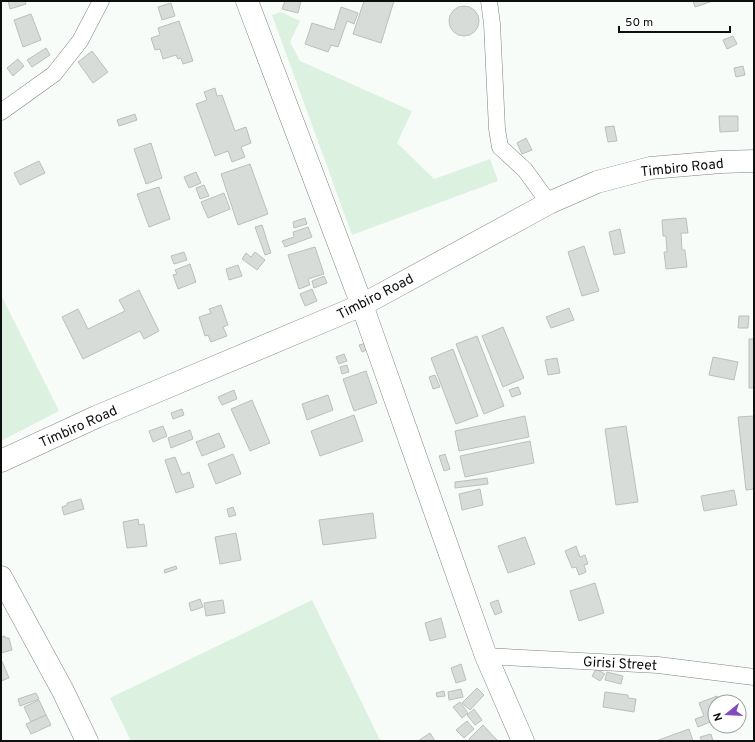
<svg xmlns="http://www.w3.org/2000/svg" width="755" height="742" viewBox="0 0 755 742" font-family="Overpass,sans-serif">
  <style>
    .green { fill: #dcf1e0 }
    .building { fill: #d7dcd8; stroke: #bcc0bd }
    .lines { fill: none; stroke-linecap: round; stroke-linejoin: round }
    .street-casing { stroke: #7f8380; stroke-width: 17 }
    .secondary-casing { stroke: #7f8380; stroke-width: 23 }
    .primary-casing { stroke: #7f8380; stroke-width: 23 }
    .street { stroke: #fff; stroke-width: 16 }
    .secondary { stroke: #fff; stroke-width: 22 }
    .primary { stroke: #fff; stroke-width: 22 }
    .labels { text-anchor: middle; stroke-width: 3; stroke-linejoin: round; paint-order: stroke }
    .street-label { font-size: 14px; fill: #0d0f0e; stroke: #fff }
  </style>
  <rect width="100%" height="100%" fill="#f7fcf8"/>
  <g class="green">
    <polygon points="281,12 300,21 290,42 300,61 412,111 397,143 434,179 490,159 498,181 352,235 272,15"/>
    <polygon points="1,295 59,411 1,441"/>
    <polygon points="312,600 380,740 377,741 131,741 110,698"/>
  </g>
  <g class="building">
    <polygon points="8,1 25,1 26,4 10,9"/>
    <polygon points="285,1 301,1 298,13 282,9"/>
    <polygon points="364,1 394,1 381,43 353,34"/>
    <polygon points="693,1 713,1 695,7"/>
    <polygon points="171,3 175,16 162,20 158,7"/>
    <circle cx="464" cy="21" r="15"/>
    <polygon points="341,7 358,13 354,24 347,21 338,47 331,45 328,52 305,44 312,23 334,30"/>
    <polygon points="31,14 41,40 23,47 14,20"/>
    <polygon points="179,21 193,61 183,64 181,58 178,59 176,55 163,59 160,49 155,50 151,38 160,35 158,28"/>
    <polygon points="733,36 737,44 727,49 723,40"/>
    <polygon points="46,48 50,55 32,67 27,60"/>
    <polygon points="92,51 108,72 93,83 78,62"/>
    <polygon points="18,59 24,66 13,76 7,68"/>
    <polygon points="743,66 745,75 736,77 734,68"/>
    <polygon points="215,88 217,96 222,95 235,131 246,127 251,143 241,147 245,157 232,162 228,151 215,156 196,104 207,100 204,92"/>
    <polygon points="135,114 137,120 119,126 117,120"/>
    <polygon points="719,116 738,116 738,131 720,132"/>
    <polygon points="614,126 617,141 608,142 605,127"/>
    <polygon points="526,138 532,150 522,154 517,143"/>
    <polygon points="151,143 162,178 146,184 134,149"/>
    <polygon points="39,161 45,173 20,185 14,173"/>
    <polygon points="250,164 268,214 238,225 221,174"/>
    <polygon points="196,172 201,183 189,188 184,177"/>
    <polygon points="204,185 209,196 200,199 196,188"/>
    <polygon points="159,187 170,219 149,227 137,194"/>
    <polygon points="224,193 230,209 208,218 201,202"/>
    <polygon points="305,218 307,224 294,228 293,222"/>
    <polygon points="686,218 688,233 681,233 682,250 685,250 687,267 666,269 664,252 667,252 666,236 663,236 662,220"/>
    <polygon points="262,225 271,253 265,255 255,227"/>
    <polygon points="308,227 312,237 285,247 282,241 294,237 293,232"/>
    <polygon points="620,229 625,253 614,255 609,232"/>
    <polygon points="584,246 599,291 582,296 568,252"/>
    <polygon points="315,247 324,274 308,279 310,285 299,289 288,255"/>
    <polygon points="184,252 187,260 174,264 171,256"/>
    <polygon points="255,252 265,260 257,270 242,259 246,253 251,257"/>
    <polygon points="190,264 196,282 178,289 173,275 177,274 175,270"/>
    <polygon points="238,265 242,276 229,280 226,269"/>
    <polygon points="324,276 327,283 314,288 312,281"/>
    <polygon points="312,289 317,301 305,306 300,294"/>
    <polygon points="139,290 159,331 144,339 140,331 83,359 62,317 78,309 88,329 125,311 119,300"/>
    <polygon points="221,305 228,325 223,327 227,336 211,342 208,335 205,336 199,317 211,313 209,309"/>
    <polygon points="569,308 574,320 551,328 546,317"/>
    <polygon points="739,316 749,316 748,328 738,328"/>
    <polygon points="503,327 524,378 503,387 482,336"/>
    <polygon points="477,336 504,406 484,414 456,344"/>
    <rect x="749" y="339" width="5" height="49"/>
    <polygon points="367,343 369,349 362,352 359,345"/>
    <polygon points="453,349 478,416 456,424 431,358"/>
    <polygon points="344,354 347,361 339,364 336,357"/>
    <polygon points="713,357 738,362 734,380 709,375"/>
    <polygon points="557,358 560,373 548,375 545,360"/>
    <polygon points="347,365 349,372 342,374 340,367"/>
    <polygon points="366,371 377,403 354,411 343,379"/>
    <polygon points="435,375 440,387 433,389 429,377"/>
    <polygon points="518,387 521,394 512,397 509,390"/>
    <polygon points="234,390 237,399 222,405 218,397"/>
    <polygon points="328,395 333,410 307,420 302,404"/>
    <polygon points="252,400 270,443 250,451 231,409"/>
    <polygon points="182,409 184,415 173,419 171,413"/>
    <polygon points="354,415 363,441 320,456 311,431"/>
    <polygon points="525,416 529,437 459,451 455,431"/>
    <polygon points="754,416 754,489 746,490 738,417"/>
    <polygon points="163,426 167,436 153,442 149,431"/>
    <polygon points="626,426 638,502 616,505 605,429"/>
    <polygon points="190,430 193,439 171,448 168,438"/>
    <polygon points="219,433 225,447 202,456 196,442"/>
    <polygon points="530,441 534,463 465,477 460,456"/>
    <polygon points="233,454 241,474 216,484 208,464"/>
    <polygon points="445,454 450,469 444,471 439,456"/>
    <polygon points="175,457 182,475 189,472 194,487 176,493 165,460"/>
    <polygon points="487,478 488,484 455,488 455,482"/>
    <polygon points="480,489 483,505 462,510 459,494"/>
    <polygon points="734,490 737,505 704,511 701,496"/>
    <polygon points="81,499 84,509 64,515 62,507 67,505 67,503"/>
    <polygon points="233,507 236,515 229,517 227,509"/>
    <polygon points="373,513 376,538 323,545 319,520"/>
    <polygon points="138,519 139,525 144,524 147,546 127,548 123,522"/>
    <polygon points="236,533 241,560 220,564 215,537"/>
    <polygon points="525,537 535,564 508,573 498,546"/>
    <polygon points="576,546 580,557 585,555 588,564 584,565 586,572 579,575 576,567 572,568 565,551"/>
    <polygon points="176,566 177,569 165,573 164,570"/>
    <polygon points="595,583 604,613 579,621 570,591"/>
    <polygon points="200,599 203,607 191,611 189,603"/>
    <polygon points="223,600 225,613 206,616 204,603"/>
    <polygon points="498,600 502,612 495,615 490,603"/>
    <polygon points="441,618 446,637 430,641 425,623"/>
    <polygon points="5,636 5,638 9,638 12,650 1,653 1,637"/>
    <polygon points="1,661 2,661 9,678 1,681"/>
    <polygon points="461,664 466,680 456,683 451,668"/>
    <polygon points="596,669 605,674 600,681 592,676"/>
    <polygon points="607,672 623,676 621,684 605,680"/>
    <polygon points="477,688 484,695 470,710 462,703"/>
    <polygon points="461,689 463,697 449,700 448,692"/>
    <polygon points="444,691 445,696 437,697 436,693"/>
    <polygon points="605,692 628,695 628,698 636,699 634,712 603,707"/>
    <polygon points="36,693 39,699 20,706 18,699"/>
    <polygon points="717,696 720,702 715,702 715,720 698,727 695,719 704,716 699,703"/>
    <polygon points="39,700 46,715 31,722 24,707"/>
    <polygon points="460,702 468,713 462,718 453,707"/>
    <polygon points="474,709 482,720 475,725 467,715"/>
    <polygon points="46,715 51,725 31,734 26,724"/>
    <polygon points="467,721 474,729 464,738 456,730"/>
    <polygon points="483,725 497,740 495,741 471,741 469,739"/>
    <polygon points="689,729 693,741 656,741"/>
    <polygon points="430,733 435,741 418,741"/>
    <polygon points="711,734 713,741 702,741 700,737"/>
  </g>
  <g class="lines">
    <defs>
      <g id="street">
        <polyline points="489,1 492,24 497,129 500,147 525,170 549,203"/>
        <polyline points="1,112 54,74 80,41 101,1"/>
        <polyline points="486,656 658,665 754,677"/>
      </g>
      <g id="secondary">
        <polyline points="247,1 362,305 486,656 523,741"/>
        <polyline points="1,461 96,417 362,305 549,203 597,182 650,168 721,162 754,161"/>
      </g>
      <polyline id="primary" points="1,577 63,691 87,741"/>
    </defs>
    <use href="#street" class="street-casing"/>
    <use href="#secondary" class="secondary-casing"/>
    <use href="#primary" class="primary-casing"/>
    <use href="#street" class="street"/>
    <use href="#secondary" class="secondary"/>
    <use href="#primary" class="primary"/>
  </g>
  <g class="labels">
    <g class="street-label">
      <text transform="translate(682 167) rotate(-6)" y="5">Timbiro Road</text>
      <text transform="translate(375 296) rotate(-27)" y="5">Timbiro Road</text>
      <text transform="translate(78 426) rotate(-24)" y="5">Timbiro Road</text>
      <text transform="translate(620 663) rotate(3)" y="5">Girisi Street</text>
    </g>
  </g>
  <rect width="755" height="742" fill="none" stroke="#0d0f0e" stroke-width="4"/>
  <g transform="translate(727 714) rotate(252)"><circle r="19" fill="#ffffff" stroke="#9e9f9f"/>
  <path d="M0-3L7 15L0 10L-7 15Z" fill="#814bc2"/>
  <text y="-6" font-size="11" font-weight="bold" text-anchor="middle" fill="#0d0f0e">N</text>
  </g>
  <path d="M619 26v6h111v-6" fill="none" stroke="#0d0f0e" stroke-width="2"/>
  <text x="625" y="26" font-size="12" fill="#0d0f0e" stroke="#ffffff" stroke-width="3" paint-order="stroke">50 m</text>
</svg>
